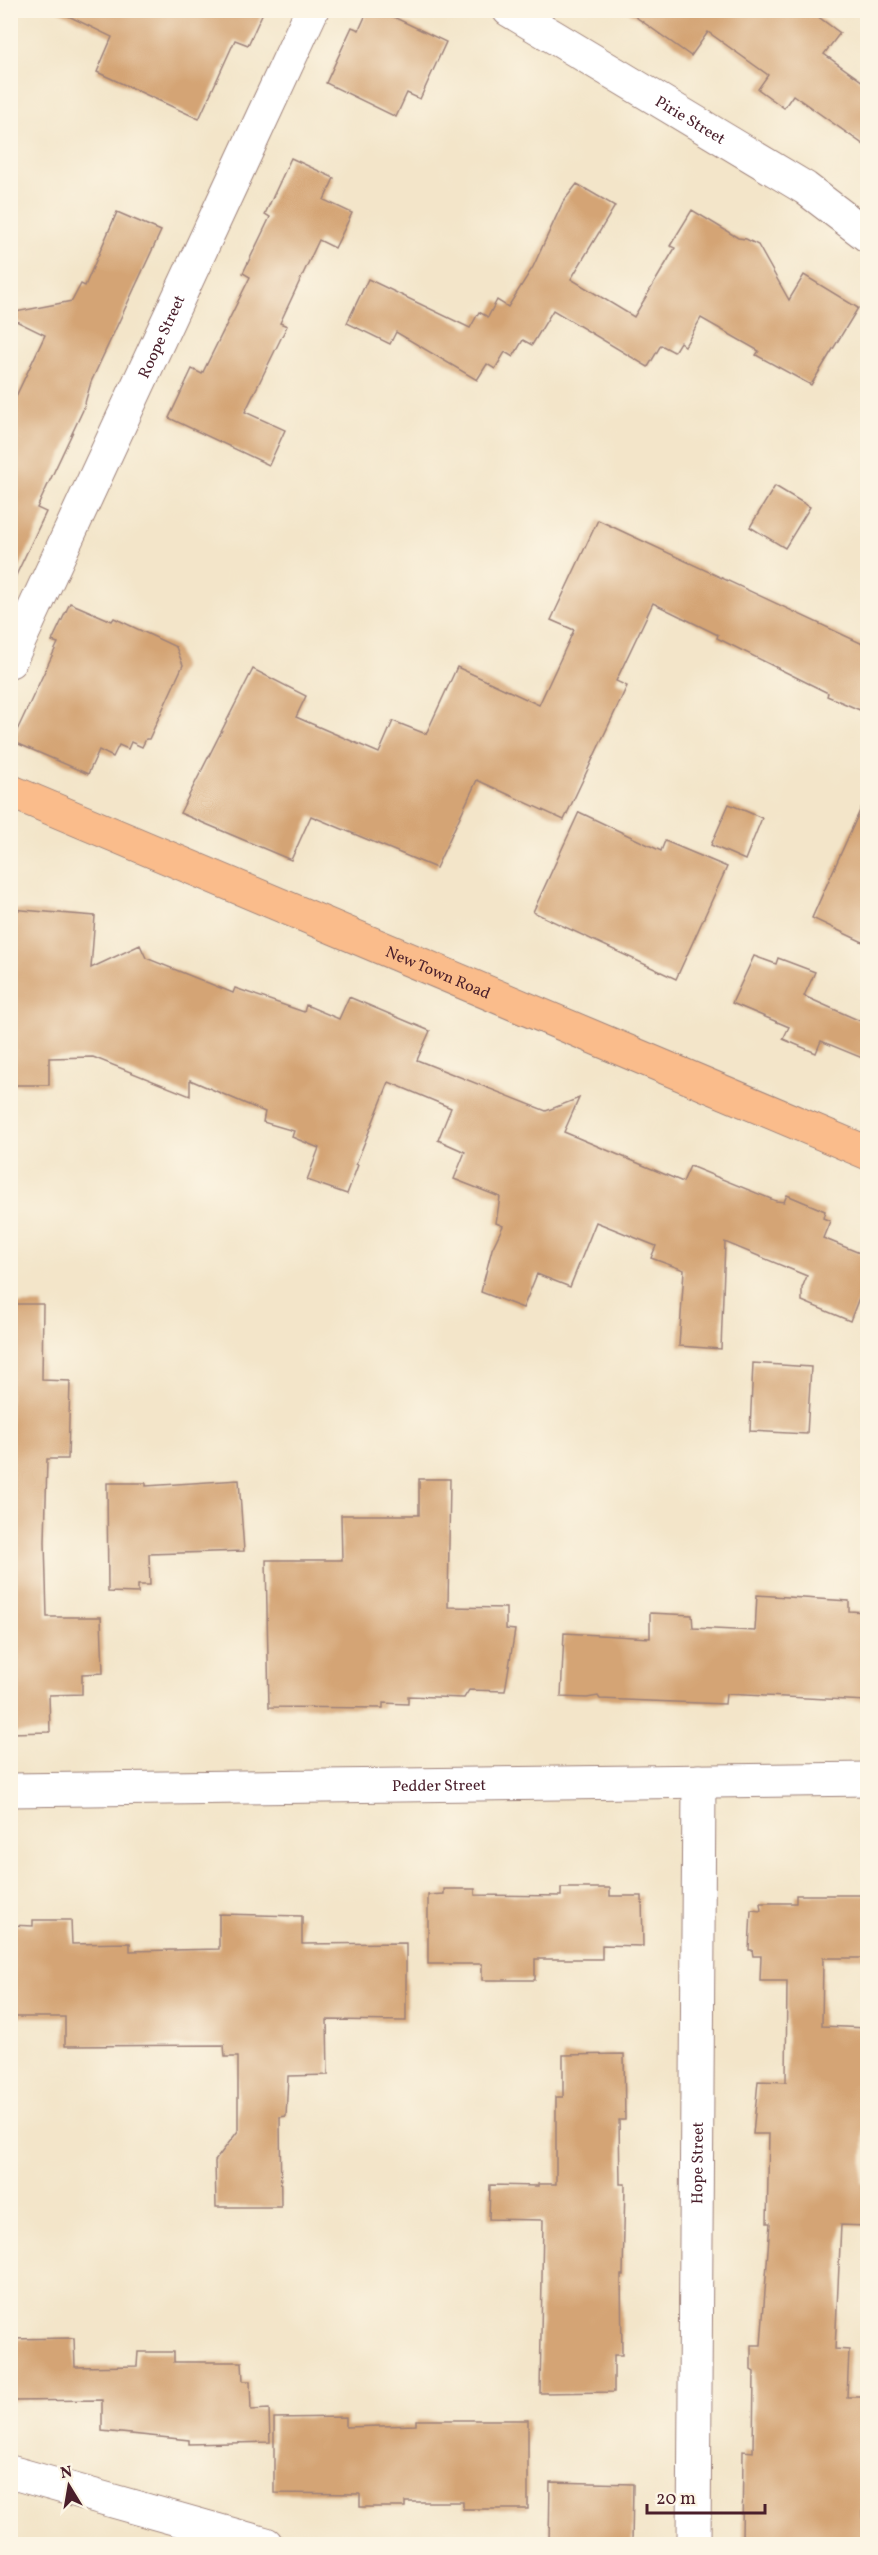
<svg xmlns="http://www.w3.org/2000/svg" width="878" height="2555" viewBox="0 0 878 2555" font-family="Vollkorn,serif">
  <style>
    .building { fill: #d4a475 }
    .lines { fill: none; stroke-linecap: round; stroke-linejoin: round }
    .minor-casing { stroke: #9e827a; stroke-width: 35 }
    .major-casing { stroke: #9e827a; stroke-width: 35 }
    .minor { stroke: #fff; stroke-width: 33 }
    .major { stroke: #fabc8b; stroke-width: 33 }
    .labels { text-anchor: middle; stroke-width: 4.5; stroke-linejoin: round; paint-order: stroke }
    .street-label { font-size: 16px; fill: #4a1f2b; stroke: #fcf5e5 }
  </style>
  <rect width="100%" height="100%" fill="#fcf5e5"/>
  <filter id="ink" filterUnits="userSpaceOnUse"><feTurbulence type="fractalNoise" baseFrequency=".0167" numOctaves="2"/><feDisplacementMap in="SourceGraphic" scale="12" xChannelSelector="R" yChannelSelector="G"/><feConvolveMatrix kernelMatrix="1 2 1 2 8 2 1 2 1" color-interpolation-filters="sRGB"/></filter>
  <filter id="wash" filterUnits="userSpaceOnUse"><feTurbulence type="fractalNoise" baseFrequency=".008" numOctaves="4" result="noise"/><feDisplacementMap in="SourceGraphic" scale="24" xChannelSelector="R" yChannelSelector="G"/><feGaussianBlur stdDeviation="1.35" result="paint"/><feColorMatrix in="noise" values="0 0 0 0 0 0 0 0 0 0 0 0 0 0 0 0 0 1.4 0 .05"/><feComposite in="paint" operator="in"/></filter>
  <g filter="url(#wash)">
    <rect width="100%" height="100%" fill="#f3e5c9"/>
    <g id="blocks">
      <g class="building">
        <polygon points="56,10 264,10 248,45 235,40 199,119 97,72 112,37"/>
        <polygon points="368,10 379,10 446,42 420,99 407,93 396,117 326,83 352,27 359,30"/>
        <polygon points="626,10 809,10 840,33 824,54 867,85 867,147 793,95 784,108 758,89 768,75 708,32 691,56"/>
        <polygon points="291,158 334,178 324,200 352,213 335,248 319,240 280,323 287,326 245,412 285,430 269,465 169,418 192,369 202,374 250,277 243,273 270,217 265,214"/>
        <polygon points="577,184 615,206 571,279 634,317 675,248 670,246 692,210 738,238 746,239 758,245 789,300 804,275 858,308 811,385 756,355 759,351 701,318 685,346 680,342 674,352 661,345 648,367 553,310 532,345 523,340 513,357 505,352 495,369 487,364 477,380 396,332 390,344 347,323 368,279 470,328 479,312 488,317 497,300 508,307 533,267 563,202"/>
        <polygon points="117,212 161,231 91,382 83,410 37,508 46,512 10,588 10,409 45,335 10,318 10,313 72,301 81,284 85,286"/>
        <polygon points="775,486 810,507 785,548 750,527"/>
        <polygon points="598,520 867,646 867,713 827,696 828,693 717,638 718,635 653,603 616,681 627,686 564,820 477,780 436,868 311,816 291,860 180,813 253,669 306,696 296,717 379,753 393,721 426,734 457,667 539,705 574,630 551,620"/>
        <polygon points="70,603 112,621 114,618 176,647 183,665 149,739 146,739 142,747 131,742 128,749 119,745 113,757 99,750 88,774 12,741 58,643 52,641"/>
        <polygon points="867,795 867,944 812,918"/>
        <polygon points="729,804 762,818 745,860 711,845"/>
        <polygon points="579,812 661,851 665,841 727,867 676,979 533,912"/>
        <polygon points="10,909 95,916 91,968 140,945 146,958 233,993 235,988 304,1012 306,1005 339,1019 349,997 430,1031 417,1060 546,1111 579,1098 564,1132 683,1182 690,1166 776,1201 784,1202 787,1195 825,1211 823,1218 830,1221 823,1238 867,1256 867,1277 850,1321 802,1301 802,1288 807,1276 725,1242 721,1349 679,1346 684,1270 651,1258 656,1246 596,1222 570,1287 537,1274 523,1308 481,1292 492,1249 503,1226 496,1223 500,1197 454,1179 465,1152 438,1140 451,1108 389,1082 356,1164 358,1165 347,1194 307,1180 319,1148 292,1137 294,1131 263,1122 265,1112 190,1080 190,1096 93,1057 49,1058 49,1085 10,1085"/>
        <polygon points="754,956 776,964 778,958 815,972 804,996 867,1024 867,1060 821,1041 816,1053 783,1039 789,1027 732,1003"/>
        <polygon points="10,1304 43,1304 42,1380 70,1381 68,1459 47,1459 45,1542 47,1617 101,1617 103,1673 82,1674 82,1694 49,1695 50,1732 10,1733"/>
        <polygon points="753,1363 811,1367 807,1434 750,1431"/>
        <polygon points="419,1479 450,1479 448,1607 506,1608 506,1629 515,1630 505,1691 469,1690 464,1698 408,1696 408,1704 383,1703 383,1708 269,1707 266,1560 342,1560 341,1515 419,1515"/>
        <polygon points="239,1480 244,1551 149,1554 150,1585 138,1585 138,1593 108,1592 107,1483 146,1483 146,1486"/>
        <polygon points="757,1595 849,1601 849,1611 867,1612 867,1701 726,1694 725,1704 600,1699 598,1696 587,1698 561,1697 564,1633 650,1638 650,1613 692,1615 693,1628 755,1631"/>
        <polygon points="561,1888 610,1888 610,1896 642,1896 643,1946 602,1945 602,1959 535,1959 535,1980 482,1980 482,1964 428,1964 428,1895 444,1894 444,1889 475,1889 475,1895 561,1896"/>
        <polygon points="796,1895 867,1895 867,1958 823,1958 822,2026 867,2028 862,2183 867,2183 867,2226 841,2225 835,2349 849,2350 847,2397 867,2397 867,2476 862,2476 864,2544 742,2544 743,2451 753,2452 754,2372 751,2370 751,2345 761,2345 770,2223 767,2223 769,2134 753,2134 758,2081 786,2082 787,1981 760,1981 761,1956 753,1956 752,1950 749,1950 751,1910 761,1911 760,1903 796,1903"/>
        <polygon points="219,1914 302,1916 302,1944 406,1943 406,2021 327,2020 328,2075 288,2076 286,2116 280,2117 281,2207 216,2207 215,2161 238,2131 238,2057 225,2057 224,2045 65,2046 65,2017 11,2017 10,1925 33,1926 33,1920 71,1920 72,1944 130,1943 130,1951 219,1949"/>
        <polygon points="624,2054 625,2120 619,2120 620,2184 625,2184 623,2275 621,2275 622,2355 614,2355 614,2392 540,2393 543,2220 489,2219 490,2185 538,2186 538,2184 556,2184 556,2097 563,2097 563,2055"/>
        <polygon points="74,2338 75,2367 137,2366 138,2352 174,2352 174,2362 242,2362 243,2381 250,2381 251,2410 269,2409 270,2442 189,2444 189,2440 102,2431 102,2400 10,2401 10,2339"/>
        <polygon points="346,2417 346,2427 416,2425 416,2420 528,2420 528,2509 463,2509 463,2502 405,2502 405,2507 360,2507 360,2494 274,2493 274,2418"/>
        <polygon points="550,2482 633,2484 632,2544 549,2544"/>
      </g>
    </g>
  </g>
  <g filter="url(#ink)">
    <use href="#blocks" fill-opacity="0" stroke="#9e827a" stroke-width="1.5"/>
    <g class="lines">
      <defs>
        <g id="minor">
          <path id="s1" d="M 509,10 L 805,188 L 868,236"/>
          <path id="s2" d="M 10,661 L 312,10"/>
          <path id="s3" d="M 10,1790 L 868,1779"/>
          <polyline points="10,2472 266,2544"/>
          <path id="s4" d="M 694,2544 L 699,1781"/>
        </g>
        <g id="major">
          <path id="s5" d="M 10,791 L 868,1153"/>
        </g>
      </defs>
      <use href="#minor" class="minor-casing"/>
      <use href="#major" class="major-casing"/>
      <use href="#minor" class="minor"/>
      <use href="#major" class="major"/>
    </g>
  </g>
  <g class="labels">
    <g class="street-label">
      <text dy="6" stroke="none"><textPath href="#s1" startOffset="212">Pirie Street</textPath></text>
      <text dy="6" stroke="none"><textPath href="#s2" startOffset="358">Roope Street</textPath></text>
      <text dy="6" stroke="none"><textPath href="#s5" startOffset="465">New Town Road</textPath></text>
      <text dy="6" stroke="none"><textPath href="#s3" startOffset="429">Pedder Street</textPath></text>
      <text dy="6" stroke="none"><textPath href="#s4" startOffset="381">Hope Street</textPath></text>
    </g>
  </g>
  <rect width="878" height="2555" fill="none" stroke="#fcf5e5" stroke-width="36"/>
  <g transform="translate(69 2486) rotate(349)" stroke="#fcf5e5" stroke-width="4.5" paint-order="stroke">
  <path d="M0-4.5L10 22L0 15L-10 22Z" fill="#4a1f2b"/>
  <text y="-9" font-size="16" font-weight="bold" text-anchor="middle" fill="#4a1f2b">N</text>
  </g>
  <path d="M647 2504v9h118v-9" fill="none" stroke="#4a1f2b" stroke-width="3"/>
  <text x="656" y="2504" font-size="18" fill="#4a1f2b" stroke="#fcf5e5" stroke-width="4.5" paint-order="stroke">20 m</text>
</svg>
